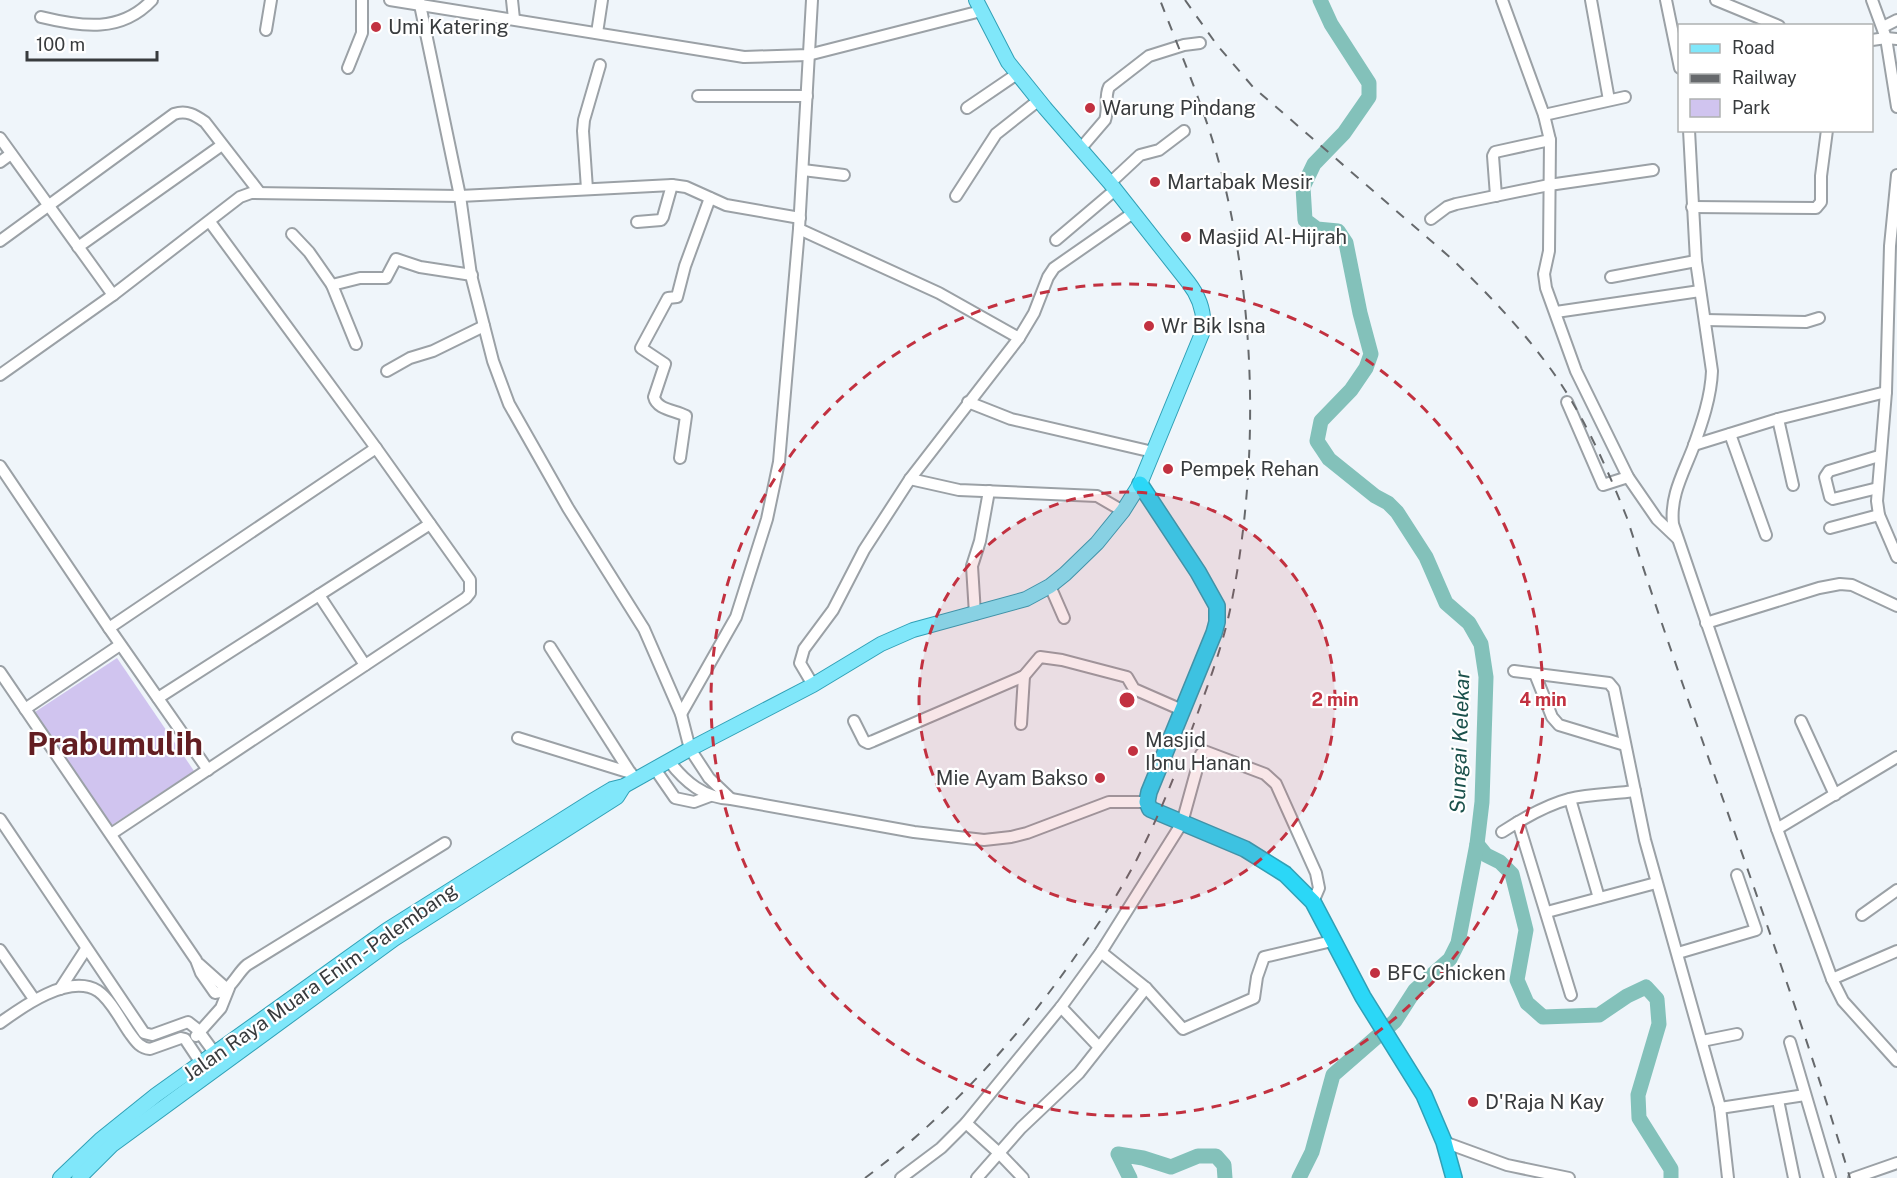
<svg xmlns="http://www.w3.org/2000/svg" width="1897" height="1178" viewBox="0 0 1897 1178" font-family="'Public Sans',sans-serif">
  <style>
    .green { fill: #d0c4ef }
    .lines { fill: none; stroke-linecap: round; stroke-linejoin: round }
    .river { stroke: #83c1ba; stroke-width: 15 }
    .minor-casing { stroke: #9ba1a6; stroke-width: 14 }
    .major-casing { stroke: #30a0b6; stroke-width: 16 }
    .highway-casing { stroke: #30a0b6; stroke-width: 18 }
    .minor { stroke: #fff; stroke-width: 10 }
    .major { stroke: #80e7fa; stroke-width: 14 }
    .highway { stroke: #2bd7f7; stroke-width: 15 }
    .rail { stroke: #66696c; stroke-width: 2; stroke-dasharray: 10 10; stroke-linecap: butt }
    .ring { fill: none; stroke: #c23140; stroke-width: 3; stroke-dasharray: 10 8 }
    .poi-dot { fill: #c23140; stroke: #fff; stroke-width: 2 }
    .labels { text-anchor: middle; stroke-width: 4.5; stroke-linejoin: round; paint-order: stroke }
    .poi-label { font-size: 20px; fill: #383b3d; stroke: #fff; text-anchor: start }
    .street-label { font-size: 20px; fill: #383b3d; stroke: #fff }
    .water-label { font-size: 21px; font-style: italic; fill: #1b514c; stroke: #fff }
    .town-label { font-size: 32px; font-weight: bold; fill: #631e22; stroke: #fff }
    .centre { fill: #c23140; stroke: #fff; stroke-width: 3 }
    .ring-label { font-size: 18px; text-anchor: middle; font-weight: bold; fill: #c23140; stroke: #fff; stroke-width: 4.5; stroke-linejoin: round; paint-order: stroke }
  </style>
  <rect width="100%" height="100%" fill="#eff5fa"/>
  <polygon class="green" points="117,658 194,771 112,825 35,712"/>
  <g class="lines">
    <g class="river">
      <polyline points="1477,844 1486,855 1500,862 1512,874 1526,930 1517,980 1527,1003 1543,1017 1599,1015 1627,996 1646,987 1657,999 1659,1024 1638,1095 1639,1118 1671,1169 1671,1178"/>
      <polyline points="1130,1178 1118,1154 1143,1158 1171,1167 1198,1156 1216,1156 1224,1165 1225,1178"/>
      <polyline points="1299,1178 1312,1152 1333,1075 1395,1021 1415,990 1450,959 1458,943 1477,844 1482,802 1486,677 1481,644 1469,623 1446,603 1426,557 1397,512 1388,503 1375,496 1329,459 1317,441 1321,421 1351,390 1366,368 1371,354 1360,313 1346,243 1338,231 1317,229 1305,220 1303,187 1314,164 1344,133 1369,97 1369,83 1331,24 1320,0"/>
    </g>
    <defs>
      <g id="minor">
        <polyline points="390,0 744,57 808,55 981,11"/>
        <polyline points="419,0 460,196 471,275 493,361 509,404 568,508 644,629 681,714 690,749 709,778 731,799"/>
        <polyline points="512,0 514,19"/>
        <polyline points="1502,0 1544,115 1550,140 1549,251 1544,274 1546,288 1576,371 1628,477 1657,519 1677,538"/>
        <polyline points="1591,0 1609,100"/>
        <polyline points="1666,0 1680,68"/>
        <polyline points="1716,0 1779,26"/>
        <polyline points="1872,0 1886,38 1897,107"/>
        <path d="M 41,17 C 82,27 121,33 152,0"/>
        <polyline points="1883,27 1897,20"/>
        <polyline points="266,30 271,0"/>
        <polyline points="597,33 602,0"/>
        <polyline points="1872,40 1886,38 1897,39"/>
        <polyline points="348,68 362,33 362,0"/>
        <polyline points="698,96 807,96"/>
        <polyline points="967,108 1017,74"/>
        <polyline points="1544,115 1625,97"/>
        <path d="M 1689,130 L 1696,261 L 1712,371 C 1711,397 1702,423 1693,448 C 1683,474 1670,496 1673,524 L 1777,829 L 1832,979 L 1843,1001 L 1897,1061"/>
        <polyline points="0,138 113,295"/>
        <path d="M 1081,148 L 1105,120 C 1109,109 1104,97 1109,87 L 1149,56 L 1184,45 L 1200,43"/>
        <polyline points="0,162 11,154"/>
        <polyline points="803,170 844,175"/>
        <polyline points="1897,175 1890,246 1886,392 1877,501 1879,515 1897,557"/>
        <polyline points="1110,183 1140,155 1159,150 1184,131"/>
        <polyline points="587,189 583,131 584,120 600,65"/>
        <polyline points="956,196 996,134 1039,100"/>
        <polyline points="1496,196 1493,156 1495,152 1550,140"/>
        <polyline points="1692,207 1816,208 1821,202 1821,176 1827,130"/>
        <polyline points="1431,219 1447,207 1456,204 1549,185 1653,170"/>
        <polyline points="637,222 661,220 663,217 672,185"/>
        <polyline points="799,229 939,293 1019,338"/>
        <polyline points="292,234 309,252 332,285"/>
        <polyline points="1056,240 1115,190"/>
        <path d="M 0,241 L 174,114 C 187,110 195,115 205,122 L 260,193"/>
        <polyline points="78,247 222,145"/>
        <polyline points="1611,277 1696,261"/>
        <polyline points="1556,312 1700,291"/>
        <polyline points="1705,320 1806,322 1819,318"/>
        <polyline points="356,344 332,285 360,278 386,278 396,259 420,267 472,275"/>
        <polyline points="387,371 410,358 433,351 484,326"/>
        <polyline points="0,375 113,295 240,197 251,193 460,196 672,185 686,187 726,205 800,218"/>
        <polyline points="968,402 1011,419 1153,452"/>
        <polyline points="1567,402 1603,485 1628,477"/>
        <polyline points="1778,419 1793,485"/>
        <polyline points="1730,434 1766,535"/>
        <polyline points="1694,445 1778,419 1886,392"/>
        <path d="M 680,458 L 686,416 C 675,410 657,410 654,397 L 665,364 L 641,348 L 668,298 L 677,297 L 685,266 L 710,198"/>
        <polyline points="0,466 109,628 208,770"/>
        <polyline points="910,479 959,490 1097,496 1123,511"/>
        <polyline points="1878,488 1833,499 1830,497 1825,477 1829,471 1879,456"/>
        <polyline points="1830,528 1879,515"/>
        <polyline points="1050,586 1064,618"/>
        <polyline points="319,595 365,665"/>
        <polyline points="975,614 972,566 980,541 989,491"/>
        <polyline points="1706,623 1819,588 1840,584 1852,585 1897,606"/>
        <polyline points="109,628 376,448"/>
        <polyline points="550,647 635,780"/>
        <polyline points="1514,671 1609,683 1614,689 1645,840 1720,1107 1728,1178"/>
        <path d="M 0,672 L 196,960 L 201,973 L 215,993 C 231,992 236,974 247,965 L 445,843"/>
        <polyline points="1535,674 1552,717 1559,725 1625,745"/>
        <polyline points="813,685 800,663 804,649 833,610 864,550 910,479 1019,338 1034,313 1048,277 1054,268 1133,213"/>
        <polyline points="158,698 430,524"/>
        <polyline points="25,709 120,645"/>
        <polyline points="681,714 736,617 767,519 779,462 799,229 812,0"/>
        <polyline points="854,721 864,741 868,743 873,741 1024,676 1040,657 1062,660 1127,677 1134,689 1182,710"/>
        <polyline points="1801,721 1835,795"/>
        <polyline points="1021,724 1024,676"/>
        <polyline points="518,738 631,773"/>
        <path d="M 669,761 C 685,782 704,798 731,799 L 914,832 L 984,840 L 1011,837 L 1027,833 L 1109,802 L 1147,802"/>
        <polyline points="655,769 675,798 694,802 710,796"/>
        <polyline points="1570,799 1599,898"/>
        <polyline points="0,819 144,1033 152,1035 188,1022 197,1029 219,1059"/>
        <polyline points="1518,822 1571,995"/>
        <polyline points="1777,829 1897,757"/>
        <path d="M 1502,832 C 1522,819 1546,805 1569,799 C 1590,794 1613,794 1635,791"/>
        <polyline points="111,834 466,598 470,593 470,580 376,448 210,222"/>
        <polyline points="1547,912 1656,883"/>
        <polyline points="1862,915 1897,890"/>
        <polyline points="0,950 34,999"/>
        <polyline points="1101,952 1146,988 1183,1029 1254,998 1257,977 1264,957 1332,941"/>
        <polyline points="1678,953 1756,930 1737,875"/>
        <polyline points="199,964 227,989"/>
        <polyline points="1832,979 1897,951"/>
        <polyline points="60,989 86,949"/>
        <polyline points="1061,1007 1098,1046"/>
        <path d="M 0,1023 C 22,1007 69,973 98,991 C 111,1000 120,1019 129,1032 C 135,1040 139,1048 150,1049 L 181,1038 L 185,1039 L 205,1069"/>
        <polyline points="196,1036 221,1008 229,988"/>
        <polyline points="1702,1041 1737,1034"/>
        <polyline points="1790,1042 1830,1178"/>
        <polyline points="1778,1100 1794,1178"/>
        <polyline points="1720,1108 1805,1095"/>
        <polyline points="966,1123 999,1153 1023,1178"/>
        <polyline points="1444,1142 1507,1165 1569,1178"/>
        <polyline points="901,1178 941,1148 966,1123 1061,1007 1101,952 1182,823 1201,754 1204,751 1265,774 1276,784 1316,873 1319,888 1313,902"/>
        <polyline points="977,1178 1021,1128 1079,1073 1146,988"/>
        <polyline points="1854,1178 1897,1163"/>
      </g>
      <g id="major">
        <path d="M 60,1178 L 100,1140 L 156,1095 L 387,930 L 592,801 L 612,789 L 624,786 L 690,749 L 813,685 L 881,644 L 913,630 L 1026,599 L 1050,586 L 1065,574 L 1097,543 L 1123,511 L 1140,484 L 1203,331 C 1205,313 1199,296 1188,282 L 1110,183 L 1045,108 L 1008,62 L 976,0"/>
        <polyline points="79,1178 112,1145 394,939 617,797 624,786"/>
      </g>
      <polyline id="highway" points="1140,484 1198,572 1217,606 1217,622 1214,633 1149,792 1147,802 1150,809 1245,849 1285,874 1313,902 1363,997 1424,1095 1444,1142 1454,1178"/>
    </defs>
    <use href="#minor" class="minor-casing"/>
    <use href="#major" class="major-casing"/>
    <use href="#highway" class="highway-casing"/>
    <use href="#minor" class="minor"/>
    <use href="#major" class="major"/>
    <use href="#highway" class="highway"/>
    <g class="rail">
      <path d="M 1185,0 L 1217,45 L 1253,87 L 1452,259 C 1485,291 1517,324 1544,360 C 1580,407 1605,463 1627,518 C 1698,739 1783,956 1850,1178"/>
      <path d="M 865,1178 C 948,1116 1018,1039 1077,954 C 1099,924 1119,893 1137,859 C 1159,816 1177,771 1193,726 C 1208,685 1224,643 1232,600 C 1259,463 1256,309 1222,174 C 1207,114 1182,57 1160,0"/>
    </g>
  </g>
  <circle cx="1127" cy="700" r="208" fill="#c23140" fill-opacity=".12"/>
  <g class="ring">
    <circle cx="1127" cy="700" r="208"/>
    <circle cx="1127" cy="700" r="416"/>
  </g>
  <g class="poi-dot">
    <circle cx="376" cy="27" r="6"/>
    <circle cx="1090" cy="108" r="6"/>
    <circle cx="1155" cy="182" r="6"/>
    <circle cx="1186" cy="237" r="6"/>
    <circle cx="1149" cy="326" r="6"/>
    <circle cx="1168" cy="469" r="6"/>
    <circle cx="1133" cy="751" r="6"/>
    <circle cx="1100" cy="778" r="6"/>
    <circle cx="1375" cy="973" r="6"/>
    <circle cx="1473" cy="1102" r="6"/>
  </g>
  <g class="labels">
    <g class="poi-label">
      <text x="388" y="34">Umi Katering</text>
      <text x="1102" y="115">Warung Pindang</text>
      <text x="1167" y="189">Martabak Mesir</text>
      <text x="1198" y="244">Masjid Al-Hijrah</text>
      <text x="1161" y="333">Wr Bik Isna</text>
      <text x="1180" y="476">Pempek Rehan</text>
      <text x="1145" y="747">Masjid<tspan x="1145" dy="23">Ibnu Hanan</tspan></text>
      <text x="1088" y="785" text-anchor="end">Mie Ayam Bakso</text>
      <text x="1387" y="980">BFC Chicken</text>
      <text x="1485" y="1109">D'Raja N Kay</text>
    </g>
    <g class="street-label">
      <text transform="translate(320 982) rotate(-35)" y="7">Jalan Raya Muara Enim - Palembang</text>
    </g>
    <g class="water-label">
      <text transform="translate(1460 742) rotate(-88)" y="7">Sungai Kelekar</text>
    </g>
    <g class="town-label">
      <text x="115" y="755">Prabumulih</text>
    </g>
  </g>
  <circle cx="1127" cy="700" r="9" class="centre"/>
  <g class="ring-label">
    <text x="1335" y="706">2 min</text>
    <text x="1543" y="706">4 min</text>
  </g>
  <rect x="1678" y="24" width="195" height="108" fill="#ffffff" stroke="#afb1b1" stroke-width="1.5"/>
  <rect x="1690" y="44" width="30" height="9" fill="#80e7fa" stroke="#afb1b1" stroke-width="1.5"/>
  <text x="1732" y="54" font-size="18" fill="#383b3d">Road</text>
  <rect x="1690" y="74" width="30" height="9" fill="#66696c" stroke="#afb1b1" stroke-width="1.5"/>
  <text x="1732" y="84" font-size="18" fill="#383b3d">Railway</text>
  <rect x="1690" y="99" width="30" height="18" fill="#d0c4ef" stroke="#afb1b1" stroke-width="1.5"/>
  <text x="1732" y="114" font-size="18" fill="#383b3d">Park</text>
  <path d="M27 51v9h130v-9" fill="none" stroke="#383b3d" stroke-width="3"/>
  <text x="36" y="51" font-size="18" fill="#383b3d" stroke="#ffffff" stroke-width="4.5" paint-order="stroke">100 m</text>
</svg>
